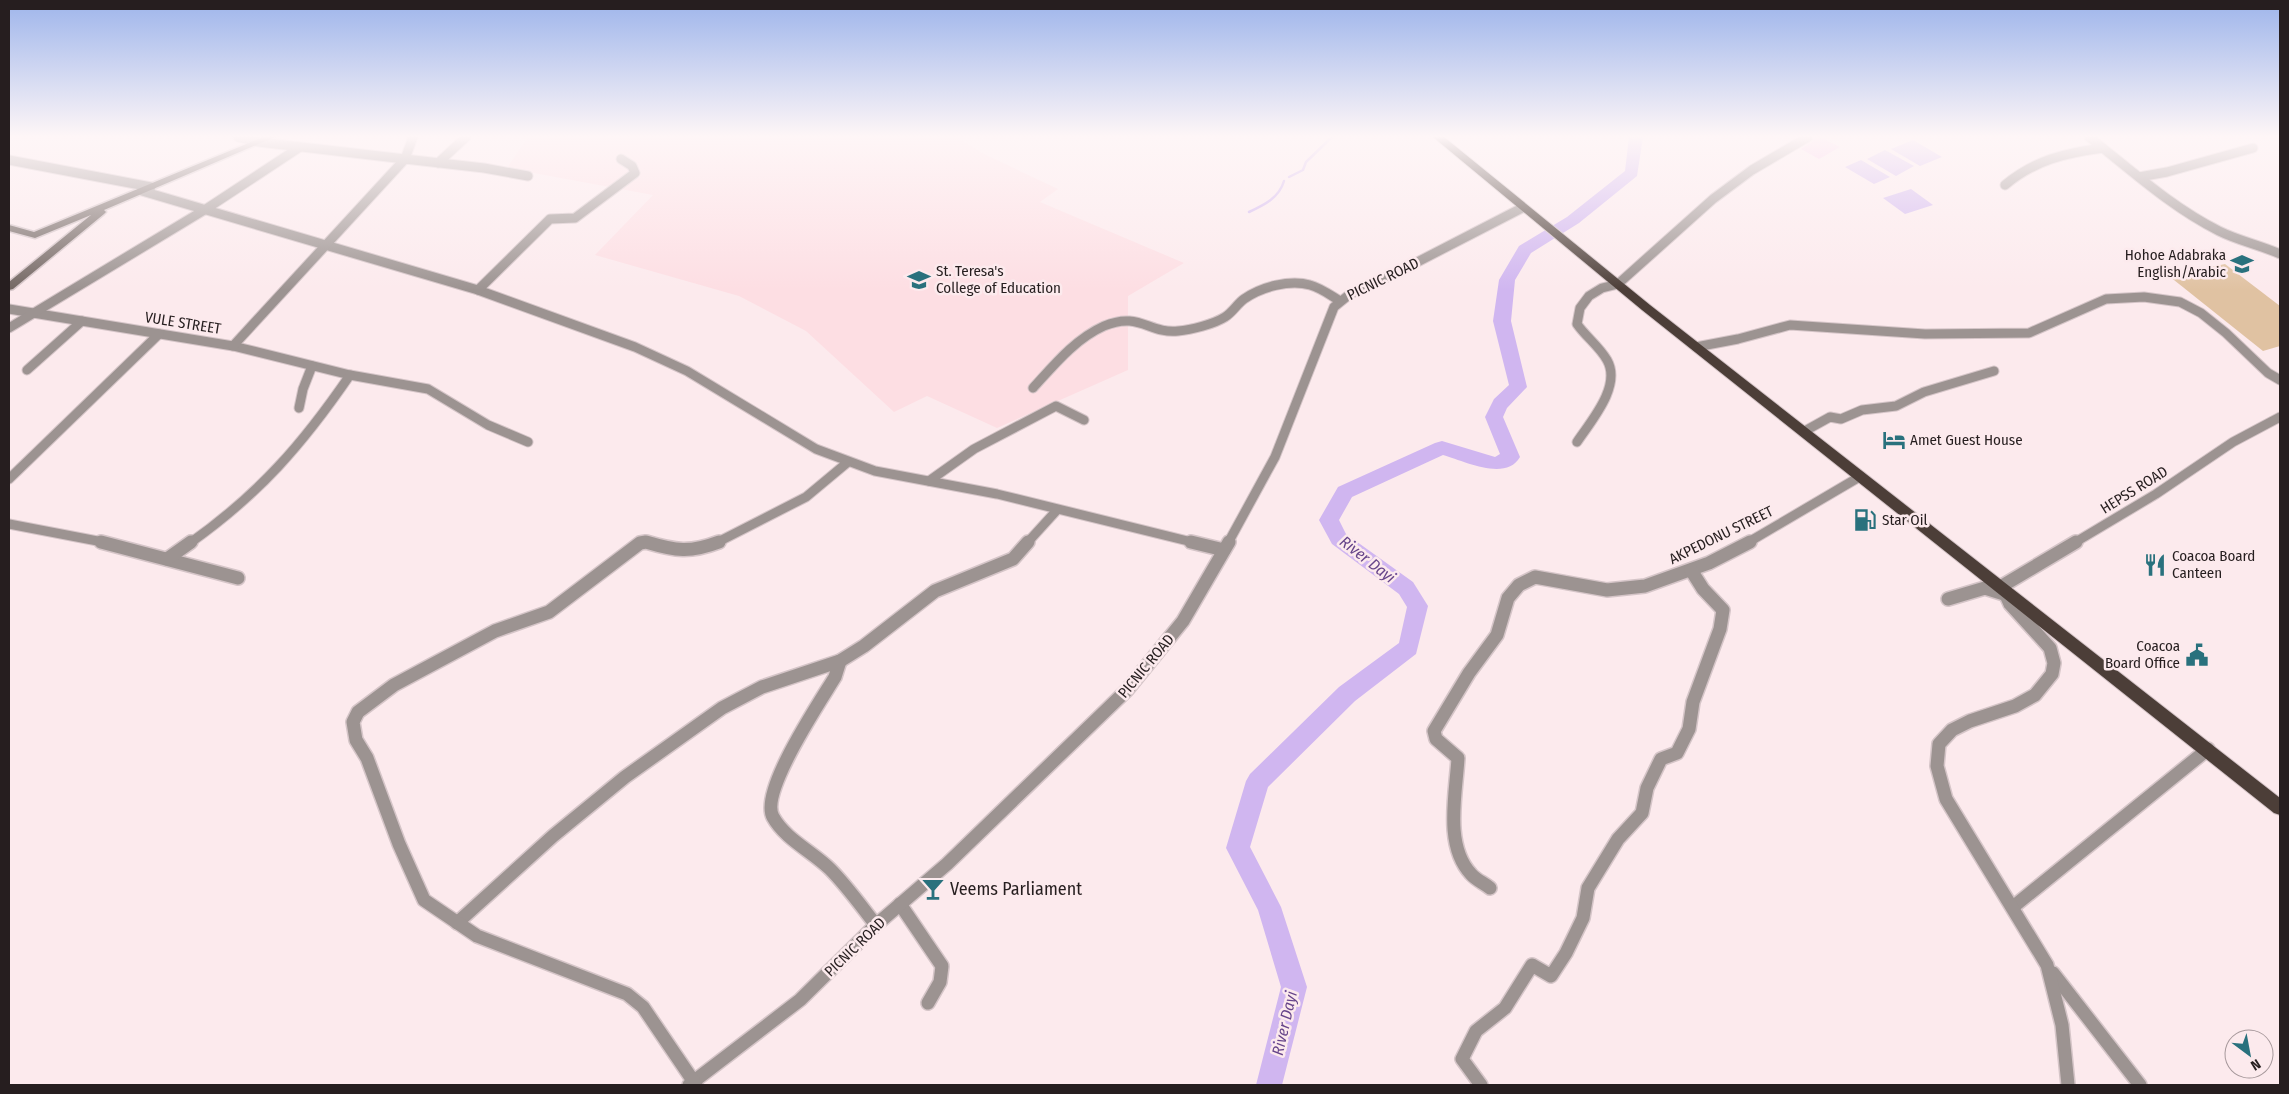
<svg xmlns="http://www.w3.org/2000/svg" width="2289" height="1094" viewBox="0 0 2289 1094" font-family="'Fira Sans Condensed',sans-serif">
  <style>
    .built { fill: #fddee3 }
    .green { fill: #e0c2a2 }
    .water { fill: #d0b6f0 }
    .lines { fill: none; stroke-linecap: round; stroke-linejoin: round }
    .stream { stroke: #d0b6f0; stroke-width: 2.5 }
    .river { fill: #d0b6f0; fill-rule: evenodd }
    .building { fill: #f7bfe9 }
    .minor-far1-casing { stroke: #d5c5c8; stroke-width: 11 }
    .minor-casing { stroke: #d5c5c8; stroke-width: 16 }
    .secondary-casing { stroke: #d5c5c8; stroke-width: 3 }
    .trunk-casing { stroke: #d5c5c8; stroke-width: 2 }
    .minor-far1 { stroke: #9c9391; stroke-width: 9 }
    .minor { stroke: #9c9391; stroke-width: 13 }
    .secondary { fill: #746864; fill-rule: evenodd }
    .trunk { fill: #4c3e38; fill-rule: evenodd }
    .labels { text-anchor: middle; stroke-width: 5; stroke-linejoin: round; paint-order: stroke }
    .poi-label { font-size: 15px; fill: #261e1f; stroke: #fceaed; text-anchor: start }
    .street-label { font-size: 15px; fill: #261e1f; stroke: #fceaed }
    .water-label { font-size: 16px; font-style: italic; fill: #66448a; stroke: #fceaed }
    .near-poi-label { font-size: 18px; fill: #261e1f; stroke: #fceaed; text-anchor: start }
  </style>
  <rect width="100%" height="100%" fill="#fceaed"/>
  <polygon class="built" points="528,137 956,137 984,154 1058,189 1040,202 1184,263 1128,296 1128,370 997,428 927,396 894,412 806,331 739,296 595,255 653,195 507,168"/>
  <polygon class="green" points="2225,264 2280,306 2280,346 2263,351 2169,276"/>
  <g class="water">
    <polygon points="1913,140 1942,157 1920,166 1891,149"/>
    <polygon points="1885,150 1914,166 1896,176 1867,159"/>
    <polygon points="1861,160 1890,177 1874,184 1845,167"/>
    <polygon points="1911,189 1933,205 1905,214 1883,198"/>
  </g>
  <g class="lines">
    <g class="stream">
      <polyline points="1289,177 1303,170 1306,162 1332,137"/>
      <path d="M 1249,212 C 1264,205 1279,198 1284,181"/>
    </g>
    <path class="river" d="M 1629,137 L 1643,137 L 1637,176 L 1579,223 L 1531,253 L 1515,280 L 1511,321 L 1527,387 L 1507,408 L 1503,417 L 1520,457 C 1506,482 1464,461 1443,455 L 1352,497 L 1339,520 L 1346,534 L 1413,582 L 1428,606 L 1416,654 L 1355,701 L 1268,787 L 1250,847 L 1281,907 L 1307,987 L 1282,1085 L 1256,1085 L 1281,987 L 1258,910 L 1226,848 L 1246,781 L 1250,774 L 1339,687 L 1399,643 L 1407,607 L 1399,594 L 1332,544 L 1319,520 L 1338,487 L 1435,443 L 1442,441 L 1495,457 L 1500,454 L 1485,417 L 1494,399 L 1509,385 L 1493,321 L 1499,280 L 1519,246 L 1567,217 L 1625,171 Z"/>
  </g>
  <polygon class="building" points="1814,137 1820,137 1840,147 1819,159 1801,149 1812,142"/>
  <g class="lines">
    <defs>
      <g id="minor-far1">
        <polyline points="238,137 259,142 405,159 413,137"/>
        <path d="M 2089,137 C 2131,170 2171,207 2219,231 C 2239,241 2260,245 2280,254"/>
        <polyline points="9,160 151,187"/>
        <polyline points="438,163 466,137"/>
        <polyline points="2139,177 2167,172 2253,148"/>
        <path d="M 2005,185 C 2035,160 2065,153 2103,148"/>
        <polyline points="142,191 478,290 635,347 687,371 816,449 875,471 997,494 1196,543"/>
        <polyline points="478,290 550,219 575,218 635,173 632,166 621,159"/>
        <polyline points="9,309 233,346 350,375 428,389 488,425 528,442"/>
        <polyline points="9,328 206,209 300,147"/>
        <polyline points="233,346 405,159 484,168 528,176"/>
        <polyline points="1696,347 1738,339 1790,325 1925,334 2029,333 2106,299 2144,297 2180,302 2201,313 2226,333 2268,373 2280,380"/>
        <polyline points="27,370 82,321"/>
        <path d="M 1033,388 C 1054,365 1075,339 1104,326 C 1139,311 1149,334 1178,331 C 1191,330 1214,324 1225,317 C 1233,312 1237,304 1244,299 C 1261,287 1290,279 1310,285 C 1321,288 1330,295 1340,301"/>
        <polyline points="299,408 303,389 312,366"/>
        <polyline points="1803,432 1830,417 1841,419 1862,410 1896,406 1924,392 1994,371"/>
        <path d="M 1577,442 C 1591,421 1622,386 1607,360 C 1599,346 1586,337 1577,324 L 1580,308 L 1589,296 L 1602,288 L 1618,284 L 1713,199 L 1752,170 L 1808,137"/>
        <polyline points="9,479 159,334"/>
        <polyline points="929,481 974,449 1056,406 1084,420"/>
        <polyline points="9,524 108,543"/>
        <path d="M 190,543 C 259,494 302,445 350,375"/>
        <polyline points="640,543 649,543"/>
        <polyline points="716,543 806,497 848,462"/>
        <polyline points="1027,543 1057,510"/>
        <polyline points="1228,543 1275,457 1334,307 1350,294 1396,273 1522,208"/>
        <polyline points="1747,543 1861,476"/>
        <polyline points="2074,543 2156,494 2233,442 2280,417"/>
      </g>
      <g id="minor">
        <polyline points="101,542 238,578"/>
        <polyline points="1191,542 1224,550"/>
        <polyline points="167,559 191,542"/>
        <polyline points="1948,599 1985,588 2004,594"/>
        <path d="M 840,661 L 835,677 C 820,702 759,792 773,817 C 785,839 813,852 830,869 C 847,886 861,906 876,925"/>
        <path d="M 1490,888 C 1484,883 1476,880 1471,874 C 1444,845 1456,794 1458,758 L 1436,739 L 1434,731 L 1469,673 L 1497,635 L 1508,598 L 1519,585 L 1535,577 L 1607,590 L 1645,586 L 1709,563 L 1750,542"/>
        <polyline points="900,904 942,966 940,982 928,1003"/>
        <polyline points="2013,907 2208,749"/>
        <polyline points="457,923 553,836 625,777 722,708 762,687 840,661 864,646 935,591 1013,559 1028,542"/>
        <polyline points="2053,973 2140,1085"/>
        <polyline points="689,1085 800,1000 876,925 947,864 1127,690 1183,621 1229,542"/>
        <path d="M 696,1085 L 643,1007 L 627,994 L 477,936 L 424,900 L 399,844 L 367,758 L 356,740 L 353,722 L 358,712 L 394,685 L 495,631 L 549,612 L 640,543 L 646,542 C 676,551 690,553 719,542"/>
        <polyline points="1481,1085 1462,1059 1476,1031 1505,1008 1532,965 1551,976 1566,953 1583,918 1588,888 1618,839 1642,813 1647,788 1661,759 1677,753 1689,729 1693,702 1720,629 1723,610 1703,589 1691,570"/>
        <polyline points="2068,1085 2062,1025 2047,965 1946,799 1937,766 1939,744 1952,730 1970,721 2015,706 2035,695 2052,674 2054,663 2050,648 2010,604 2002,586 2076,542"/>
      </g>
      <polygon id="secondary" points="263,137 275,137 104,210 106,212 104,214 13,289 9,290 9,282 91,215 35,238 9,231 9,225 34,232"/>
      <polygon id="trunk" points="1433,137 1444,137 1650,305 2280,798 2280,815 2274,813 1642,310"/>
    </defs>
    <use href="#minor-far1" class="minor-far1-casing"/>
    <use href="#minor" class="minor-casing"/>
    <use href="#secondary" class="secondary-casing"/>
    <use href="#trunk" class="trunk-casing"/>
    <use href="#minor-far1" class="minor-far1"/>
    <use href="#minor" class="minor"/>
    <use href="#secondary" class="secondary"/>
    <use href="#trunk" class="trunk"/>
  </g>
  <linearGradient id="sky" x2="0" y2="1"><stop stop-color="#9eb5eb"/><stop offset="0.47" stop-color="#fef6f7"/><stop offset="1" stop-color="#fef6f7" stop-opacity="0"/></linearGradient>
  <rect width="2289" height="290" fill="url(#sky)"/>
  <defs>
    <symbol id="school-bare" viewBox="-9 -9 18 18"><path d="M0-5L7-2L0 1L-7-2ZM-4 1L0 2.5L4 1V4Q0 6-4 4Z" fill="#29717d" stroke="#fceaed" stroke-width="2.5" paint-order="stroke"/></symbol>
    <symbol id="university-bare" viewBox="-9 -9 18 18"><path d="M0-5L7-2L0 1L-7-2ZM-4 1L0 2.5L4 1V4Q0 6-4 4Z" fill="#29717d" stroke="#fceaed" stroke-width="2.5" paint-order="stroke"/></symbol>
    <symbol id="hotel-bare" viewBox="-9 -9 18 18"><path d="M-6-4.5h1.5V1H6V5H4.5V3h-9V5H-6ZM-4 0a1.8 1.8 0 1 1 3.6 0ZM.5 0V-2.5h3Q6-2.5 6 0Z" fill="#29717d" stroke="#fceaed" stroke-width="2.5" paint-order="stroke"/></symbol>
    <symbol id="fuel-bare" viewBox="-9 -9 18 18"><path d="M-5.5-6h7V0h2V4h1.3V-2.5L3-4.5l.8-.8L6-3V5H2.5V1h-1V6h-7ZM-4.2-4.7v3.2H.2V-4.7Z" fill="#29717d" stroke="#fceaed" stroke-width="2.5" paint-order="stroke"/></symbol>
    <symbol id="restaurant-bare" viewBox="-9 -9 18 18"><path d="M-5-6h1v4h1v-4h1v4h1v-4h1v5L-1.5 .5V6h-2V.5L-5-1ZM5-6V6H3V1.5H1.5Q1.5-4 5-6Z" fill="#29717d" stroke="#fceaed" stroke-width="2.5" paint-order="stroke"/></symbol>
    <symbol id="civic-bare" viewBox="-9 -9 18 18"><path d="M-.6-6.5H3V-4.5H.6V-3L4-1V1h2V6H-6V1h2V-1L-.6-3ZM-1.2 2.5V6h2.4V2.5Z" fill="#29717d" stroke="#fceaed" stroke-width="2.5" paint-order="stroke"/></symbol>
    <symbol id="bar-bare" viewBox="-9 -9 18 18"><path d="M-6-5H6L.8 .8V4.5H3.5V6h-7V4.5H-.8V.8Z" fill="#29717d" stroke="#fceaed" stroke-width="2.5" paint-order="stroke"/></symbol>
  </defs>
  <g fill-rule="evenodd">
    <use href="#school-bare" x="2226" y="248" width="32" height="32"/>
    <use href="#university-bare" x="903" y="264" width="32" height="32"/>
    <use href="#hotel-bare" x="1878" y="424" width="32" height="32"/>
    <use href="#fuel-bare" x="1849" y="504" width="32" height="32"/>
    <use href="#restaurant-bare" x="2139" y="549" width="32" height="32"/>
    <use href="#civic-bare" x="2181" y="639" width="32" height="32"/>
    <use href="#bar-bare" x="917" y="873" width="32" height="32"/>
  </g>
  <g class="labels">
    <g class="poi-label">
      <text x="2226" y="260" text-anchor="end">Hohoe Adabraka<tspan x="2226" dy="17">English/Arabic</tspan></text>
      <text x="936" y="276">St. Teresa's<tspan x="936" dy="17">College of Education</tspan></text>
      <text x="1910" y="445">Amet Guest House</text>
      <text x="1882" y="525">Star Oil</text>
      <text x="2172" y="561">Coacoa Board<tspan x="2172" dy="17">Canteen</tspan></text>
      <text x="2180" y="651" text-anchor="end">Coacoa<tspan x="2180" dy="17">Board Office</tspan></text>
    </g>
    <g class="street-label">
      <text transform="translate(1383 279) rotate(-26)" y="5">PICNIC ROAD</text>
      <text transform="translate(183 323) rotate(9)" y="5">VULE STREET</text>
      <text transform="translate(2134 490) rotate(-32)" y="5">HEPSS ROAD</text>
      <text transform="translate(1721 535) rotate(-26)" y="5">AKPEDONU STREET</text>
      <text transform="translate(1146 666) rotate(-50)" y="5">PICNIC ROAD</text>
      <text transform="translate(855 947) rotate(-44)" y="5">PICNIC ROAD</text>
    </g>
    <g class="water-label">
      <text transform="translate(1368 559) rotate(38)" y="6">River Dayi</text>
      <text transform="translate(1284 1023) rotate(-77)" y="6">River Dayi</text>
    </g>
    <g class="near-poi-label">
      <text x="950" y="895">Veems Parliament</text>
    </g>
  </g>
  <rect width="2289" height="1094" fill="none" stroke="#261e1f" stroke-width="20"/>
  <g transform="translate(2249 1054) rotate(148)"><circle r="24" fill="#fceaed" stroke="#a6989b"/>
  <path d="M0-4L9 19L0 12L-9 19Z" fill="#29717d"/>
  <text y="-8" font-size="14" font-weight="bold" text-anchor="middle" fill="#261e1f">N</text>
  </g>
</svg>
